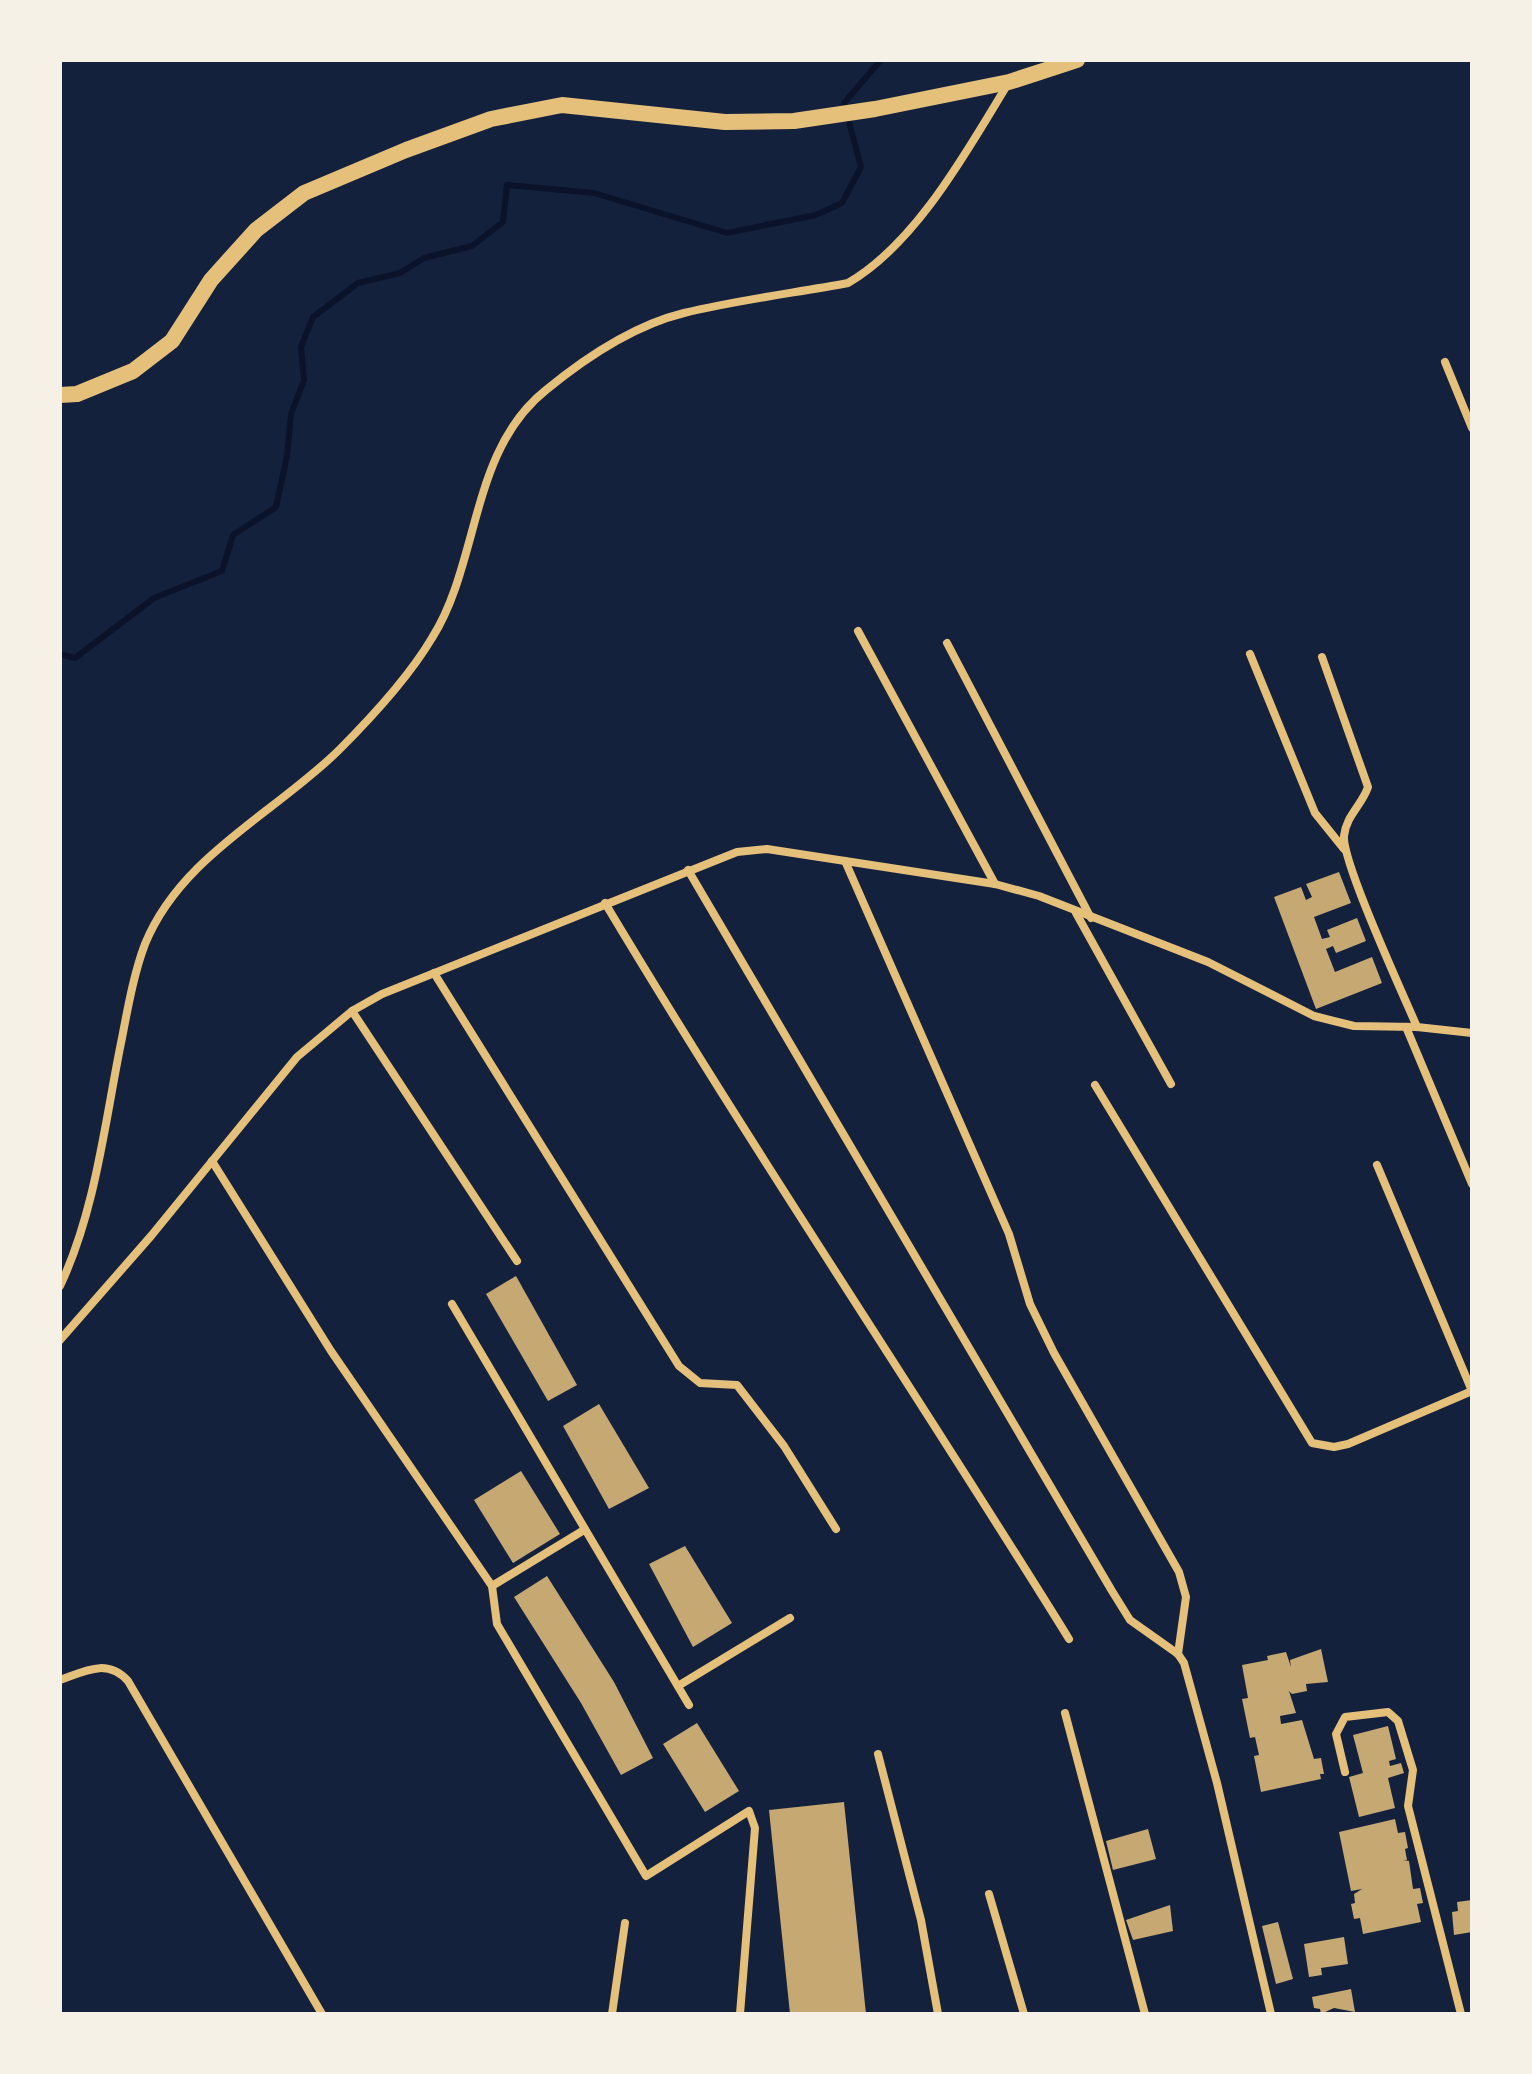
<svg xmlns="http://www.w3.org/2000/svg" width="1532" height="2074" viewBox="0 0 1532 2074" font-family="'Fira Sans Condensed',sans-serif">
  <style>
    .lines { fill: none; stroke-linecap: round; stroke-linejoin: round }
    .stream { stroke: #0b132b; stroke-width: 6 }
    .building { fill: #c6a872 }
    .minor { stroke: #e5c07b; stroke-width: 8 }
    .secondary { stroke: #e5c07b; stroke-width: 16 }
  </style>
  <rect width="100%" height="100%" fill="#14213d"/>
  <g class="lines">
    <polyline class="stream" points="60,654 75,658 154,598 222,571 233,535 276,507 287,456 291,414 304,380 301,347 313,317 358,283 400,273 424,258 472,246 503,222 507,185 594,193 727,233 816,215 842,203 861,167 844,103 880,61 877,60"/>
  </g>
  <g class="building">
    <polygon points="1339,872 1351,903 1314,917 1322,939 1330,937 1327,930 1357,918 1366,941 1336,953 1333,946 1326,949 1335,972 1372,957 1382,983 1316,1009 1274,897 1301,887 1306,900 1312,897 1306,884"/>
    <polygon points="516,1276 577,1385 548,1401 486,1294"/>
    <polygon points="599,1404 649,1488 609,1509 563,1426"/>
    <polygon points="521,1471 560,1534 513,1563 474,1500"/>
    <polygon points="685,1546 732,1623 693,1647 649,1564"/>
    <polygon points="547,1576 614,1682 653,1758 621,1775 581,1703 514,1597"/>
    <polygon points="1321,1649 1328,1682 1306,1684 1307,1691 1292,1694 1289,1691 1296,1713 1280,1716 1281,1724 1302,1720 1314,1759 1321,1758 1324,1774 1320,1774 1321,1779 1261,1792 1254,1756 1259,1755 1255,1737 1250,1738 1242,1699 1248,1698 1242,1665 1268,1660 1267,1656 1286,1652 1291,1667 1290,1660"/>
    <polygon points="697,1723 739,1791 705,1812 663,1744"/>
    <polygon points="1388,1726 1396,1759 1389,1761 1390,1766 1401,1763 1404,1773 1388,1778 1395,1808 1359,1817 1349,1777 1363,1773 1353,1735"/>
    <polygon points="844,1802 866,2014 790,2014 769,1810"/>
    <polygon points="1395,1819 1398,1833 1405,1832 1408,1848 1405,1849 1407,1860 1403,1860 1409,1861 1413,1889 1420,1888 1423,1903 1417,1904 1421,1922 1363,1934 1360,1918 1354,1919 1351,1904 1355,1903 1354,1894 1362,1889 1351,1891 1339,1832"/>
    <polygon points="1148,1829 1156,1859 1113,1870 1106,1841"/>
    <polygon points="1472,1900 1472,1932 1454,1935 1452,1912 1458,1911 1457,1902"/>
    <polygon points="1170,1905 1173,1931 1133,1940 1126,1920"/>
    <polygon points="1278,1922 1293,1979 1276,1984 1262,1926"/>
    <polygon points="1344,1937 1348,1964 1321,1968 1322,1975 1309,1977 1304,1944"/>
    <polygon points="1351,1989 1355,2012 1334,2008 1321,2014 1320,2009 1314,2008 1312,1997"/>
  </g>
  <g class="lines">
    <g class="minor">
      <polyline points="1445,362 1472,428"/>
      <polyline points="858,631 995,884"/>
      <polyline points="947,643 1091,918"/>
      <polyline points="1250,654 1315,813 1344,849"/>
      <path d="M 1322,657 L 1368,787 C 1362,805 1346,816 1344,836 C 1342,862 1403,994 1417,1027"/>
      <polyline points="845,861 1009,1234 1030,1304 1054,1353 1179,1572 1186,1597 1178,1654"/>
      <polyline points="688,870 1112,1591 1130,1620 1178,1654 1184,1663 1217,1783 1271,2014"/>
      <path d="M 605,903 C 754,1152 916,1392 1069,1639"/>
      <polyline points="1076,913 1171,1084"/>
      <polyline points="434,973 679,1366 700,1383 737,1385 784,1446 836,1529"/>
      <polyline points="352,1011 517,1261"/>
      <polyline points="1406,1027 1472,1184"/>
      <polyline points="1095,1085 1312,1443 1334,1447 1348,1444 1472,1391"/>
      <polyline points="212,1161 331,1351 492,1586 497,1624 646,1876 749,1811 755,1828 740,2014"/>
      <polyline points="1377,1165 1472,1391"/>
      <path d="M 60,1286 C 96,1210 105,1120 122,1038 C 128,1007 134,973 145,944 C 181,856 274,814 339,750 C 369,720 410,675 432,638 C 480,562 470,450 546,390 C 585,358 635,325 684,313 C 738,300 794,293 848,283 C 917,243 968,149 1009,82"/>
      <polyline points="452,1304 689,1705"/>
      <polyline points="60,1340 151,1236 297,1057 352,1011 382,994 737,852 767,849 995,884 1039,896 1208,962 1314,1016 1354,1026 1417,1027 1472,1033"/>
      <polyline points="492,1586 584,1530"/>
      <path d="M 60,1680 C 85,1671 107,1658 128,1681 L 322,2014"/>
      <polyline points="678,1686 790,1618"/>
      <polyline points="1065,1713 1145,2014"/>
      <polyline points="878,1754 921,1920 938,2014"/>
      <polyline points="1345,1772 1336,1734 1345,1717 1388,1712 1398,1721 1413,1770 1408,1806 1461,2014"/>
      <polyline points="989,1894 1024,2014"/>
      <polyline points="612,2014 625,1923"/>
    </g>
    <polyline class="secondary" points="60,395 77,394 133,371 172,341 211,280 256,230 304,193 406,150 491,119 562,105 725,122 794,121 875,109 1009,82 1077,60"/>
  </g>
  <rect width="1532" height="2074" fill="none" stroke="#f6f1e7" stroke-width="124"/>
</svg>
